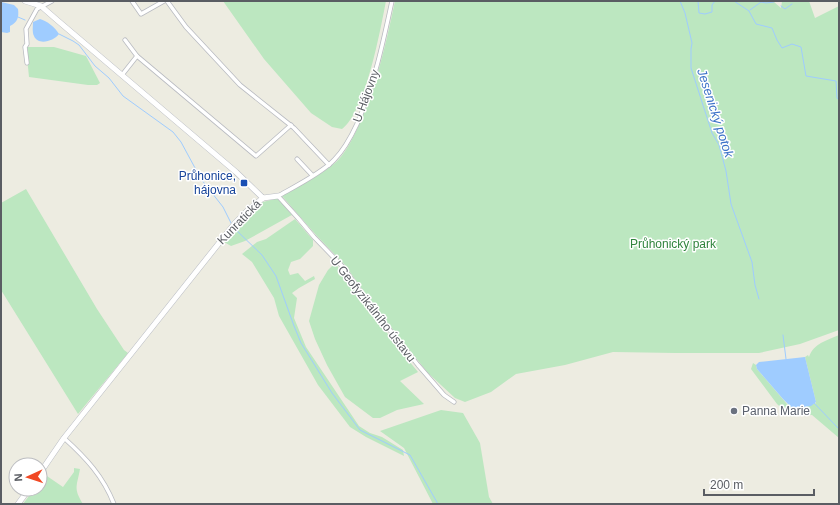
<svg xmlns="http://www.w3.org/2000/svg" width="840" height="505" viewBox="0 0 840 505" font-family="Arial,sans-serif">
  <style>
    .green { fill: #bce7c0 }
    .water { fill: #9fccff }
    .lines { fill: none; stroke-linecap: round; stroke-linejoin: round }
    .stream { stroke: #9fccff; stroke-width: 1 }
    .street-casing { stroke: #b9bbc1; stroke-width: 5 }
    .secondary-casing { stroke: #babdc4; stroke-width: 6 }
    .street { stroke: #fff; stroke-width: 3.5 }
    .secondary { stroke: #fff; stroke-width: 5 }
    .transit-dot { fill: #1a4fb4; stroke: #fff; stroke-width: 1.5 }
    .worship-dot { fill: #6b7280; stroke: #fff; stroke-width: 1.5 }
    .labels { text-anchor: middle; stroke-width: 3; stroke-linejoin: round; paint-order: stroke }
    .street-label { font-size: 12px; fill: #5a5d63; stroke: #fff }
    .transit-label { font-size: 12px; fill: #164399; stroke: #fff; text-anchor: end }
    .park-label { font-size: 12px; fill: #30843d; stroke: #fff }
    .worship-label { font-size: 12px; fill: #5b616d; stroke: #fff; text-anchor: start }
    .water-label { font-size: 13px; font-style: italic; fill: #3d73c8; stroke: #fff }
  </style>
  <rect width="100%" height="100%" fill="#edece1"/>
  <g class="green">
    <path d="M 223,1 L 386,1 C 380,31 366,111 342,129 L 332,127 L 311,113 L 264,59 Z"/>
    <path d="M 395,1 L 775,1 L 774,2 L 781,8 L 782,1 L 809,1 L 815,18 L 839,6 L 839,330 L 800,344 L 759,353 L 675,353 L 613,352 L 565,365 L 516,374 L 491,392 L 465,402 L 455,398 L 428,373 L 374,306 L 345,265 L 316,235 L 282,196 C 300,186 319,176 335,163 C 345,154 352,140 358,127 C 376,87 386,44 395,1 Z"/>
    <polygon points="26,47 54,47 86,56 100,83 97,85 88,85 29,77"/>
    <polygon points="26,189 97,309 124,350 128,353 78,414 1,290 1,203"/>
    <polygon points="278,198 292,215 290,216 245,241 231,246 224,242 240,221 263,202"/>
    <polygon points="295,219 313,240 313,246 300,259 291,262 288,270 290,275 298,273 305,281 314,276 315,279 299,288 292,293 297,298 294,318 306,347 359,426 370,433 382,437 403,450 404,456 366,437 350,427 318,385 279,316 274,298 252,262 242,254 257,242 266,239"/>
    <polygon points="335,263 399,349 418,372 400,381 424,404 397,410 380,418 373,418 345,397 327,365 315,339 309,321 319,285 328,270"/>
    <path d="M 839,335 L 839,438 L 812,415 L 790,416 L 777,404 L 751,369 L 753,363 L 756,365 L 757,369 L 787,404 L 815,404 L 816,402 L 805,357 L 808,355 L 809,357 C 814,343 826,341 839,335 Z"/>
    <polygon points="441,410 463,413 480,443 489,497 493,504 433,504 404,448 380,431"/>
    <path d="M 74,468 L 80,469 C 77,486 73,488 83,504 L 23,504 L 34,489 L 40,489 L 40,479 L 44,474 L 63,487 L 74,472 Z"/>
  </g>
  <g class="water">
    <path d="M 1,2 L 14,5 L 18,9 C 19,17 18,22 10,26 L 10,32 L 7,33 L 1,32 Z"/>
    <path d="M 40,19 C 47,21 55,27 59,34 C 54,41 38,46 34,36 C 32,32 33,26 33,22 Z"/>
    <polygon points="805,357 816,402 811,406 793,409 783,399 757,369 756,365 759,362"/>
  </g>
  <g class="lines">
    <g class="stream">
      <polyline points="680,1 685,13 692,43 691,49 691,68 712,133 719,145 726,171 731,204 752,262 755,285 759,299"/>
      <polyline points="698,1 699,13 705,14 712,12 712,5 715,1"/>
      <polyline points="734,1 749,11 756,24 772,28 777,40 782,48 792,44 801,47 806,76 836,81 837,98 839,100"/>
      <polyline points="781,6 785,9 792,4"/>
      <polyline points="750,10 761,2 766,3 774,2"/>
      <polyline points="18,17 25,20"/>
      <polyline points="59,34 73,41 79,45 95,66 109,78 123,96 173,132 181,142 201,179 223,207 232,225"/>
      <polyline points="234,228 262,255 276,276 294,326 301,343 332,393 360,430 410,455 438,504"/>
      <polyline points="783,335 786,359"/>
      <polyline points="814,403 839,429"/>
    </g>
    <defs>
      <g id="street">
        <polyline points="132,1 141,14 164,1"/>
        <polyline points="167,1 186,27 240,85 294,128 329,165"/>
        <path d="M 392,1 C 383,43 374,85 357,124 C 351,137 344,150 334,160 C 322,173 294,187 278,196 L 298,218 L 314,237 L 343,267 L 373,309 L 418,365 L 444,395 L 454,402"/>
        <polyline points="125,40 137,56 256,156 291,125"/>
        <polyline points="27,63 25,47 27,44 26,29 37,9 52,1"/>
        <polyline points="122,75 137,56"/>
        <polyline points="297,159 312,175"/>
        <path d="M 64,438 C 86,458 103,476 114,504"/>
      </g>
      <g id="secondary">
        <polyline points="25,1 41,6 57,20 236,172 263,198"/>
        <polyline points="263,198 278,196"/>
        <polyline points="40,473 64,438 235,223 248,210 263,198"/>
        <polyline points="18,504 29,489"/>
      </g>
    </defs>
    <use href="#street" class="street-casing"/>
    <use href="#secondary" class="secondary-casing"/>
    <use href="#street" class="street"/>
    <use href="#secondary" class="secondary"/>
  </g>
  <rect class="transit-dot" x="240" y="179" width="8" height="8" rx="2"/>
  <circle class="worship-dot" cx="734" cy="411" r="4"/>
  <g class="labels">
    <g class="street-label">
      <text transform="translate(366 96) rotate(-70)" y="4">U Hájovny</text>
      <text transform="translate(239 222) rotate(-46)" y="4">Kunratická</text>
      <text transform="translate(373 309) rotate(52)" y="4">U Geofyzikálního ústavu</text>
    </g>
    <g class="transit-label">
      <text x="236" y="180">Průhonice,<tspan x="236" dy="14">hájovna</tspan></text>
    </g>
    <g class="park-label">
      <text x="673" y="248">Průhonický park</text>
    </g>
    <g class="worship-label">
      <text x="742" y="415">Panna Marie</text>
    </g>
    <g class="water-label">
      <text transform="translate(716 113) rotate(72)" y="5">Jesenický potok</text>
    </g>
  </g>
  <rect width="840" height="505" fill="none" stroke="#5a5d63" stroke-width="4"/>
  <g transform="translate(28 477) rotate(267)"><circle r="19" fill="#ffffff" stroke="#bdbec1"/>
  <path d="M0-3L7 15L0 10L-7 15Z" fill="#f14824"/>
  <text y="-6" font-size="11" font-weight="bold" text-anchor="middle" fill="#5a5d63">N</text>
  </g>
  <path d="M704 489v6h110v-6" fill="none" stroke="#5a5d63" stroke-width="2"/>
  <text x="710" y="489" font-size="12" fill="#5a5d63" stroke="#ffffff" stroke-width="3" paint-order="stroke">200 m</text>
</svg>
